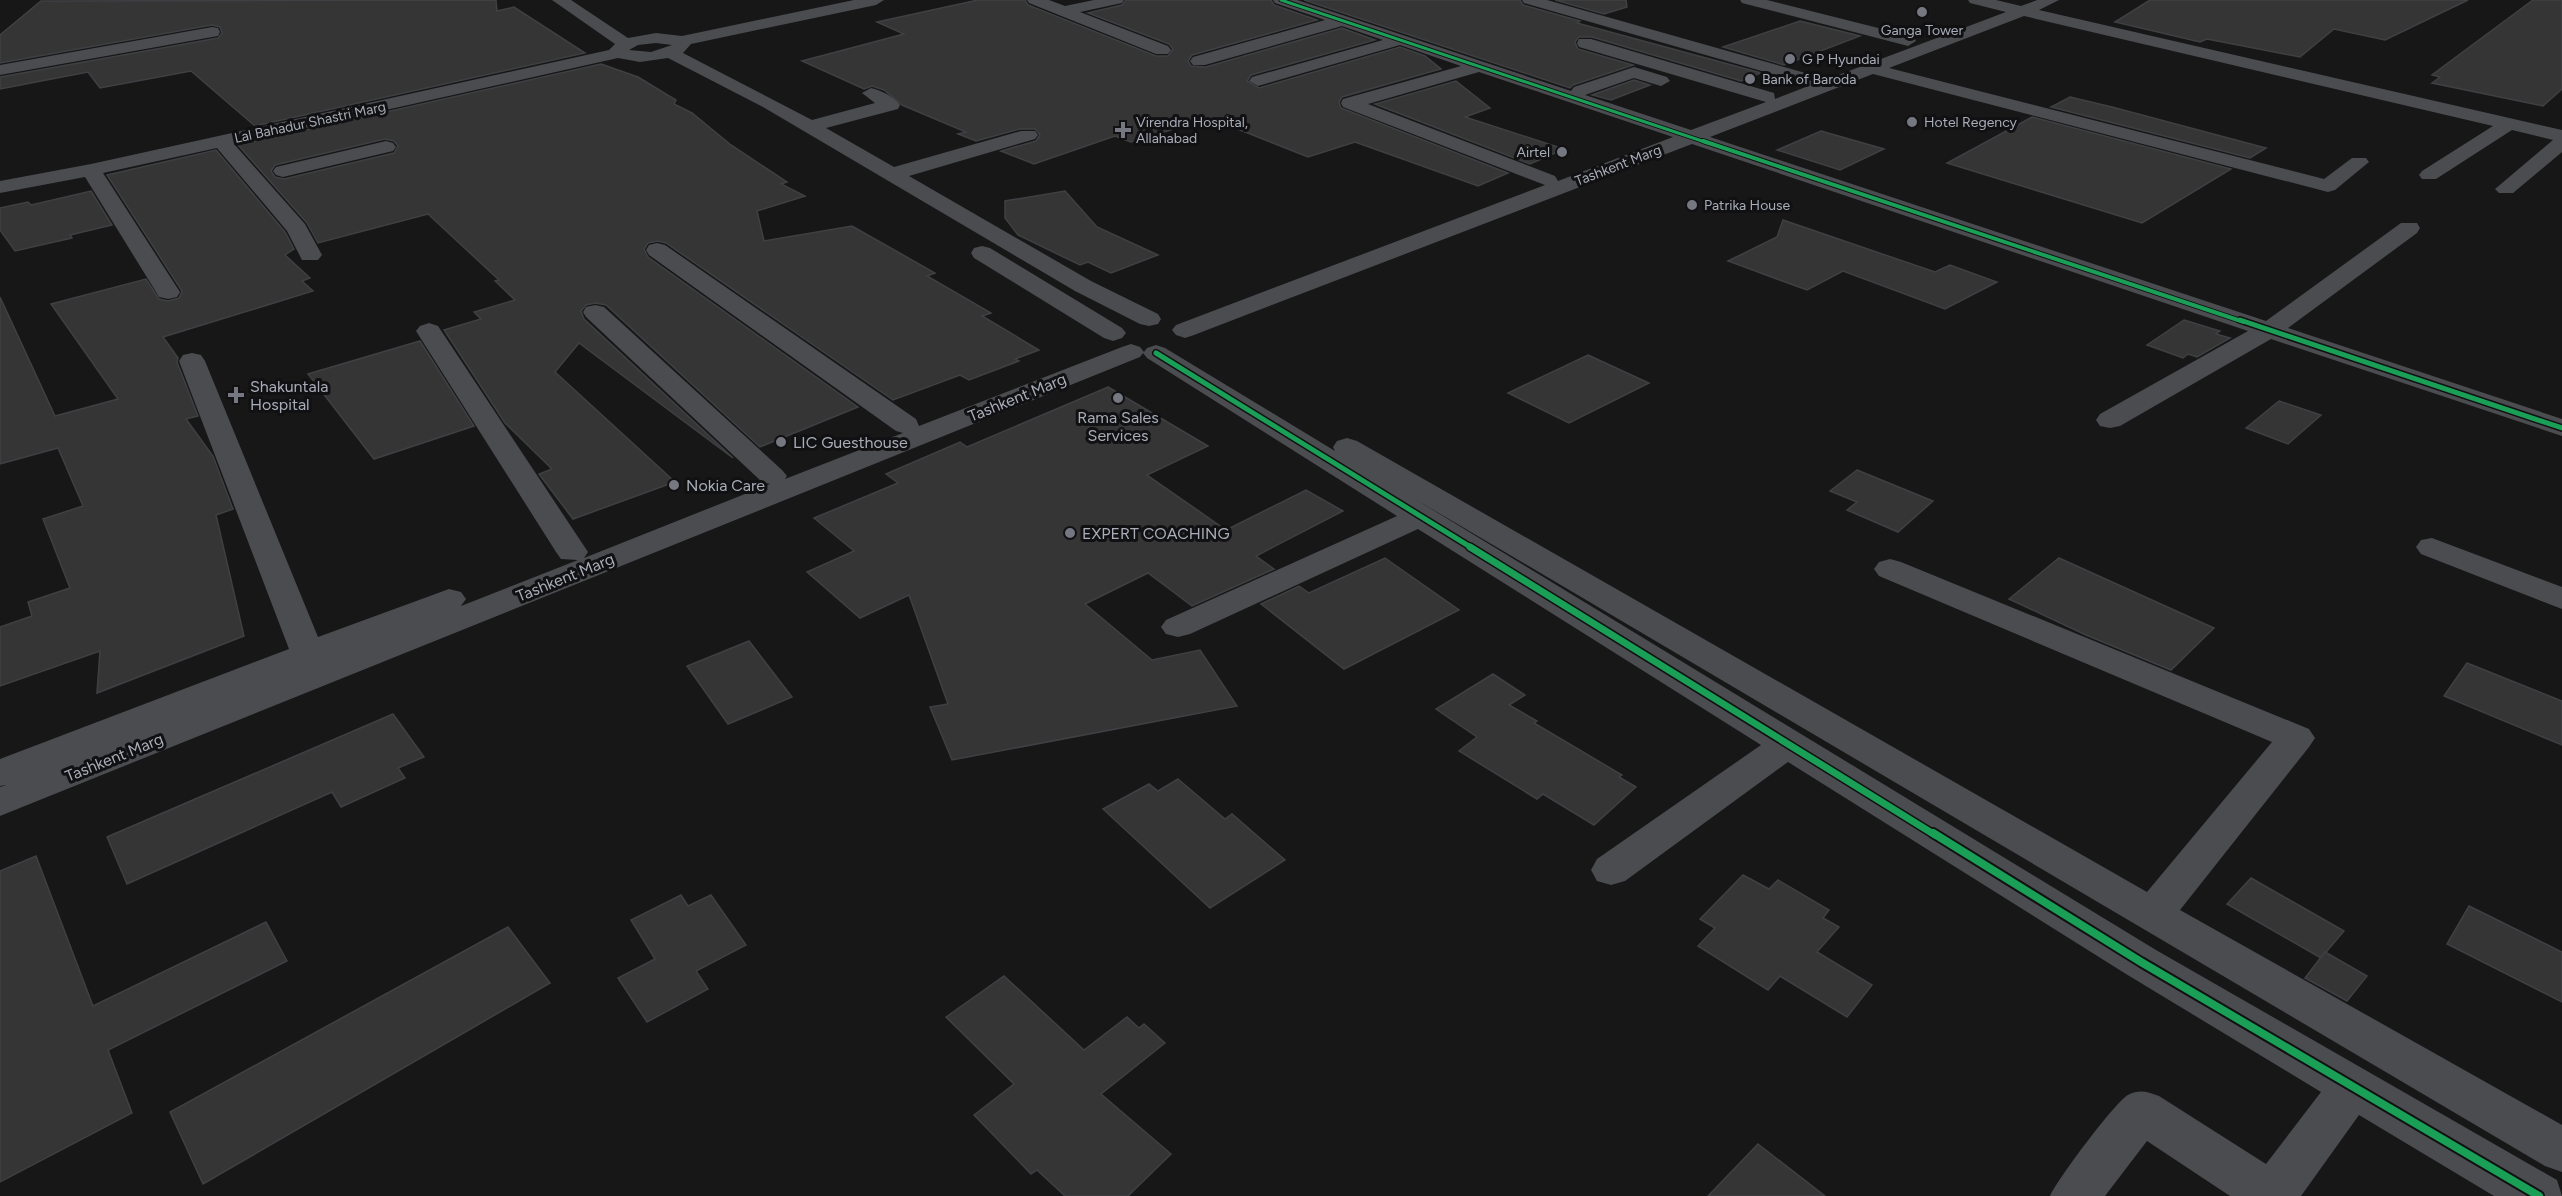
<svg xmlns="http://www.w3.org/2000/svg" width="2562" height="1196" viewBox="0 0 2562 1196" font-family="Figtree,sans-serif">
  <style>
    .building { fill: #353536; stroke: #3f4043; stroke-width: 1.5; fill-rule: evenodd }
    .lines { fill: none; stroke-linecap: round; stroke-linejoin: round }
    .minor { fill: #4b4c50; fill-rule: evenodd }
    .cycleway-far4-casing { stroke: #111113; stroke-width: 5 }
    .cycleway-far3-casing { stroke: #111113; stroke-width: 6 }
    .cycleway-far2-casing { stroke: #111113; stroke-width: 8 }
    .cycleway-far1-casing { stroke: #111113; stroke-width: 10 }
    .cycleway-casing { stroke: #111113; stroke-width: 12 }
    .cycleway-far4 { stroke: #1a9f57; stroke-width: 3 }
    .cycleway-far3 { stroke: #1a9f57; stroke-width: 4 }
    .cycleway-far2 { stroke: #1a9f57; stroke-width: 5 }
    .cycleway-far1 { stroke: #1a9f57; stroke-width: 7 }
    .cycleway { stroke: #1a9f57; stroke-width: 8 }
    .poi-dot { fill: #757880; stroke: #111113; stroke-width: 2 }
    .labels { text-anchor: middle; stroke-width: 6; stroke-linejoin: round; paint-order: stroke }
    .far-poi-label { font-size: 14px; fill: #a8adb8; stroke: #111113; text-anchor: start }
    .far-street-label { font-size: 14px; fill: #a8adb8; stroke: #111113 }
    .poi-label { font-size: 16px; fill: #a8adb8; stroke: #111113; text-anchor: start }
    .street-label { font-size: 16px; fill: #a8adb8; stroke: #111113 }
  </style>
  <rect width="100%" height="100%" fill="#171717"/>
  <g class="building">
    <polygon points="496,0 497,11 514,7 585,53 255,126 191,71 100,88 88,72 0,89 0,77 218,38 222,33 220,27 212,25 0,63 0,35 41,1"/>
    <polygon points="978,0 1025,0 1028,5 1156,56 1168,56 1173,49 1169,44 1088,13 1122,5 1126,0 1271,0 1274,5 1317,20 1192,55 1188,61 1191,66 1206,67 1342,28 1375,40 1251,75 1247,81 1259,88 1400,47 1425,56 1441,69 1342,97 1339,102 1341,108 1508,173 1478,186 1355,142 1308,157 1210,118 1131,142 1115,136 1034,164 1001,151 1036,141 1040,135 1035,129 1020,129 976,141 958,134 966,132 902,105 884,90 872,86 864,89 802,61 904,34 877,22"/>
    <polygon points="1304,0 1520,0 1523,5 1580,21 1577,23 1761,73 1741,81 1592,37 1579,37 1575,42 1578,49 1633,65 1573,85 1570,88"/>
    <polygon points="1555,0 1626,0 1627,7 1604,14"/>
    <polygon points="2150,0 2468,0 2385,40 2334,29 2300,57 2207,39 2200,42 2115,22"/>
    <polygon points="2533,0 2562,0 2562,89 2543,106 2432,83 2440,77 2432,75"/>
    <polygon points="1800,21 1860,36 1784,65 1723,47"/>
    <path d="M 601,64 L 638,77 L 676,100 L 674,104 L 692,113 L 731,145 L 787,182 L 781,184 L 805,196 L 757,211 L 764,241 L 852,226 L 935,273 L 927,276 L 991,313 L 982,316 L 1039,350 L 1015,359 L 1019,361 L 969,380 L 960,375 L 893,400 L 666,243 L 658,241 L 648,243 L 644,249 L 648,257 L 858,407 L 760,447 L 606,305 L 595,303 L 586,305 L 581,311 L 584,319 L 733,458 L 579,343 L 555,372 L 675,482 L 573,519 L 539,474 L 552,469 L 505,423 L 444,330 L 481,319 L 474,312 L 515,300 L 495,281 L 499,280 L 428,214 L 318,243 L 307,223 L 238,145 ZM 385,139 L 394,141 L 398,146 L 394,153 L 284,179 L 275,177 L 271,171 L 275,165 Z"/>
    <polygon points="1634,80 1650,85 1611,100 1592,95"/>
    <polygon points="1456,81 1490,108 1465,117 1564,149 1530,164 1375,104"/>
    <polygon points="2070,97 2112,107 2266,148 2250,158 2051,107"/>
    <polygon points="2032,117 2231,169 2142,223 1947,163"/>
    <polygon points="1821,131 1884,149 1840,170 1777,150"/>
    <polygon points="216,150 285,232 294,249 285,255 310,278 302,281 313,291 163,337 178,358 177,362 198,416 186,419 213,456 233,509 216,515 244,636 97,693 100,651 0,686 0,627 32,616 28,602 70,588 43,519 83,506 58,448 0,464 0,297 55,416 118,399 51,304 146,279 159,299 168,301 179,298 182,291 107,175"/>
    <polygon points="91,191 112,225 70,235 72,238 15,251 0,230 0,208 28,202 31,205"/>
    <polygon points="1065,191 1097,227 1158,255 1111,273 1088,262 1080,265 1018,235 1005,218 1005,201"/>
    <polygon points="1783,220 1935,272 1950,265 1997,282 1945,309 1843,271 1807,290 1728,261 1777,237"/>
    <polygon points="2184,320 2220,331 2216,334 2230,338 2197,357 2188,354 2183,358 2147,345"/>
    <polygon points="420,341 474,426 374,459 308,374"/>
    <polygon points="1588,355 1649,383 1569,423 1508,393"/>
    <polygon points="1108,387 1208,446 1147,475 1226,530 1306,490 1343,511 1256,556 1274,569 1192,606 1148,573 1085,604 1152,660 1200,650 1237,706 952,760 930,707 948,704 909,595 860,618 807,572 854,551 814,518 898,483 886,474 960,442 967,447"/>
    <polygon points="2279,401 2321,415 2288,444 2246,428"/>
    <polygon points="1857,470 1933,501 1898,532 1847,510 1857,502 1830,491"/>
    <polygon points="1385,558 1459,610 1344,669 1261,604 1299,586 1309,593"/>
    <polygon points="2059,558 2214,628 2171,670 2086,635 2009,599"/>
    <polygon points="749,641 792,697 728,724 687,666"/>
    <polygon points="2467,663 2562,701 2562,745 2444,696"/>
    <polygon points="1493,674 1525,695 1509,705 1537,721 1534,723 1622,775 1619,777 1636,787 1594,825 1543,794 1537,799 1459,751 1477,737 1436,709"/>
    <polygon points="393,714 424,757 398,768 405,778 341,807 332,792 127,884 107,837"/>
    <polygon points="1178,779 1225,819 1232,814 1285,860 1210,908 1103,809 1149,784 1158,791"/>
    <polygon points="36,856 93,1006 266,922 287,961 108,1050 132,1113 0,1182 0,871"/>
    <polygon points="1743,875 1769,889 1778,880 1829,910 1823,918 1839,927 1817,952 1872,985 1847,1017 1780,976 1768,990 1698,946 1715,928 1700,919"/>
    <polygon points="2251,878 2344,931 2321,958 2227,904"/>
    <polygon points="681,895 688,906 711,895 746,945 696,971 708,989 647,1022 618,978 655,959 631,920"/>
    <polygon points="2469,906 2562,952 2562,1002 2447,944"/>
    <polygon points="508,927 550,983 203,1184 170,1112"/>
    <polygon points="2325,952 2367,976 2347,1001 2305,978"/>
    <polygon points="1004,976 1084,1050 1127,1017 1139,1028 1144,1024 1165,1043 1101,1094 1171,1154 1128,1196 1065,1196 1037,1170 1031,1174 974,1115 1014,1084 946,1017"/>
    <polygon points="1758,1144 1825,1196 1708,1196"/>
  </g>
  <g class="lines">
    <g class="minor">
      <path d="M 552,0 L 571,0 L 628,38 L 656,33 L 682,36 L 854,0 L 884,0 L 876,5 L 691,44 L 683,53 L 812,120 L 875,103 L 862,93 L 871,88 C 881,90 894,97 900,105 L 898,109 L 826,128 L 894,167 L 1021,131 L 1035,131 L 1038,135 L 1035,139 L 909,176 L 1091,281 L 1158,314 L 1161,319 L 1158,324 L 1149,326 L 1140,324 L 1075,291 L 763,107 L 668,58 L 640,62 L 618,58 L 234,144 L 305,224 L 322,255 L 318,260 L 302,260 L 287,231 L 217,148 L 103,173 L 180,292 L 177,297 L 168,299 L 159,297 L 156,292 L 85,177 L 0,193 L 0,181 L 91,164 L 609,50 L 615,44 ZM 656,43 L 672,45 L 651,52 L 629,50 L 638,45 Z"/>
      <polygon points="1027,0 1049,0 1065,6 1094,0 1124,0 1122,3 1080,12 1168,46 1171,50 1168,54 1156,54 1029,3"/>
      <path d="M 1273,0 L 1297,0 L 1571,91 L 1574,87 L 1634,67 L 1667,77 L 1670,81 L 1661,86 L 1634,78 L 1585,95 L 1691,130 L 1766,102 L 1579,47 L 1577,43 L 1579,39 L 1591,39 L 1774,93 L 1775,99 L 1811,85 L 1524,3 L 1522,0 L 1547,0 L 1816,76 L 1819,80 L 1817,83 L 2006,12 L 1970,3 L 1968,0 L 1996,0 L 2021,6 L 2037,0 L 2059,0 L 2039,10 L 2562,130 L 2562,152 L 2513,193 L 2499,193 L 2495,189 L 2553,140 L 2512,130 L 2436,179 L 2422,179 L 2419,175 L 2422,171 L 2493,126 L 2024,16 L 1889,68 L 2324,179 L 2352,158 L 2366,158 L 2369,162 L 2335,190 L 2328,192 L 1873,74 L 1710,137 L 2266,321 L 2401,223 L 2417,223 L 2420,228 L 2417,233 L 2288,328 L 2562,419 L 2562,436 L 2271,339 L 2120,426 L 2110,428 L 2100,426 L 2096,420 L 2100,414 L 2248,331 L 1692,144 L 1194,335 L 1185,338 L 1176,335 L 1172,330 L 1176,325 L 1545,185 L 1343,107 L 1341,103 L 1343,99 L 1461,66 L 1400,45 L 1258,86 L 1249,81 L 1252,77 L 1383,40 L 1342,26 L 1205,65 L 1193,65 L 1190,61 L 1193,57 L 1325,20 L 1275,3 ZM 1479,72 L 1673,137 L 1558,181 L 1555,176 L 1368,104 Z"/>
      <polygon points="1740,0 1767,0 1914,37 1916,41 1908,46 1742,3"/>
      <polygon points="212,27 218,28 220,32 218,36 0,75 0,65"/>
      <polygon points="386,141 393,143 396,147 393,151 283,177 276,175 273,171 276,167"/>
      <path d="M 657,243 L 665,245 L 916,419 L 919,426 L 1122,347 L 1131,344 L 1140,347 L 1144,352 L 1147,348 L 1156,345 L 1165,348 L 1335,451 L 1333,447 L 1337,441 L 1347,438 L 1357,441 L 2147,892 L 2272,742 L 1879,576 L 1874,569 L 1879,562 L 1890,559 L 1901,562 L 2309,729 L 2315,738 L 2309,747 L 2180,910 L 2562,1125 L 2562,1172 L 2545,1166 L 1415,499 L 2156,950 L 2557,1180 L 2562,1196 L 2494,1196 L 2359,1115 L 2301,1196 L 2230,1196 L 2147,1141 L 2105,1196 L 2050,1196 C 2057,1180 2115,1102 2128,1095 C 2140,1089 2147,1092 2159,1096 L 2266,1164 L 2321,1092 L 2126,974 L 1788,762 L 1625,881 L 1611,885 L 1597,881 L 1591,870 L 1597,859 L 1761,745 L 1418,529 L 1190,634 L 1178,637 L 1166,634 L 1161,627 L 1166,620 L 1397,516 L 1147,358 L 1143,353 L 1140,357 L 0,816 L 0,787 L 6,785 L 0,786 L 0,759 L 289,649 L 179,361 L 183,355 L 192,353 L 201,355 L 205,361 L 318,637 L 449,589 L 461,592 L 466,599 L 461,606 L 578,560 L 561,559 L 556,552 L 416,331 L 420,326 L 429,323 L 438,326 L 588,552 L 584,558 L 770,484 L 762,482 L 586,317 L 583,312 L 586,307 L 595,305 L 604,307 L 782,470 L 787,476 L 785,479 L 903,433 L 896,431 L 649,255 L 646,250 L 649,245 Z"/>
      <polygon points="982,246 990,248 1122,328 1126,333 1122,338 1113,341 1104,338 974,258 971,253 974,248"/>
      <polygon points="2432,538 2562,587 2562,609 2421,554 2416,547 2421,540"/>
    </g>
    <defs>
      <polyline id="cycleway-far4" points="1281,0 1708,143"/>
      <polyline id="cycleway-far3" points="1703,141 2244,322"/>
      <g id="cycleway-far2">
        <polyline points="2240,320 2562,428"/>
        <polyline points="1156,353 1472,548"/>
      </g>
      <polyline id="cycleway-far1" points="1470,547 1935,835"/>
      <polyline id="cycleway" points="1933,833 2141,962 2539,1196"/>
    </defs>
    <use href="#cycleway-far4" class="cycleway-far4-casing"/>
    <use href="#cycleway-far3" class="cycleway-far3-casing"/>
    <use href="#cycleway-far2" class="cycleway-far2-casing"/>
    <use href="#cycleway-far1" class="cycleway-far1-casing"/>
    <use href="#cycleway" class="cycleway-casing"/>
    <use href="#cycleway-far4" class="cycleway-far4"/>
    <use href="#cycleway-far3" class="cycleway-far3"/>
    <use href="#cycleway-far2" class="cycleway-far2"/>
    <use href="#cycleway-far1" class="cycleway-far1"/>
    <use href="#cycleway" class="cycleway"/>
  </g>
  <g class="poi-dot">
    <circle cx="1922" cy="12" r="6"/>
    <circle cx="1790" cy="59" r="6"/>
    <circle cx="1750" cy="79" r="6"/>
    <circle cx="1912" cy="122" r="6"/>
    <path d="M1120 121h6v6h6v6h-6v6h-6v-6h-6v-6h6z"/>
    <circle cx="1562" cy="152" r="6"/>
    <circle cx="1692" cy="205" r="6"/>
    <path d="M233 386h6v6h6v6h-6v6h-6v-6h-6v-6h6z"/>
    <circle cx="1118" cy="398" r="6"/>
    <circle cx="781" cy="442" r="6"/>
    <circle cx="674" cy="485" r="6"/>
    <circle cx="1070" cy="533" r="6"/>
  </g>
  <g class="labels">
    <g class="far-poi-label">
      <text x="1922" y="35" text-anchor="middle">Ganga Tower</text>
      <text x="1802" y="64">G P Hyundai</text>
      <text x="1762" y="84">Bank of Baroda</text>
      <text x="1136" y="127">Virendra Hospital,<tspan x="1136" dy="16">Allahabad</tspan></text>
      <text x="1924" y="127">Hotel Regency</text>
      <text x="1550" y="157" text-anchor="end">Airtel</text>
      <text x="1704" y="210">Patrika House</text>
    </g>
    <g class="far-street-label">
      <text transform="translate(310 122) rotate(-12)" y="5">Lal Bahadur Shastri Marg</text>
      <text transform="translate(1618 165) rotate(-21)" y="5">Tashkent Marg</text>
    </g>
    <g class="poi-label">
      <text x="250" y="392">Shakuntala<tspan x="250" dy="18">Hospital</tspan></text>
      <text x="1118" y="423" text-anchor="middle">Rama Sales<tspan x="1118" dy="18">Services</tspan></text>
      <text x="793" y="448">LIC Guesthouse</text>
      <text x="686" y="491">Nokia Care</text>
      <text x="1082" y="539">EXPERT COACHING</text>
    </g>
    <g class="street-label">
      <text transform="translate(1017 397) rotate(-22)" y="6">Tashkent Marg</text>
      <text transform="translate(565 577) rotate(-22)" y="6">Tashkent Marg</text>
      <text transform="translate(114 757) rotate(-22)" y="6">Tashkent Marg</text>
    </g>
  </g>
</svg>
